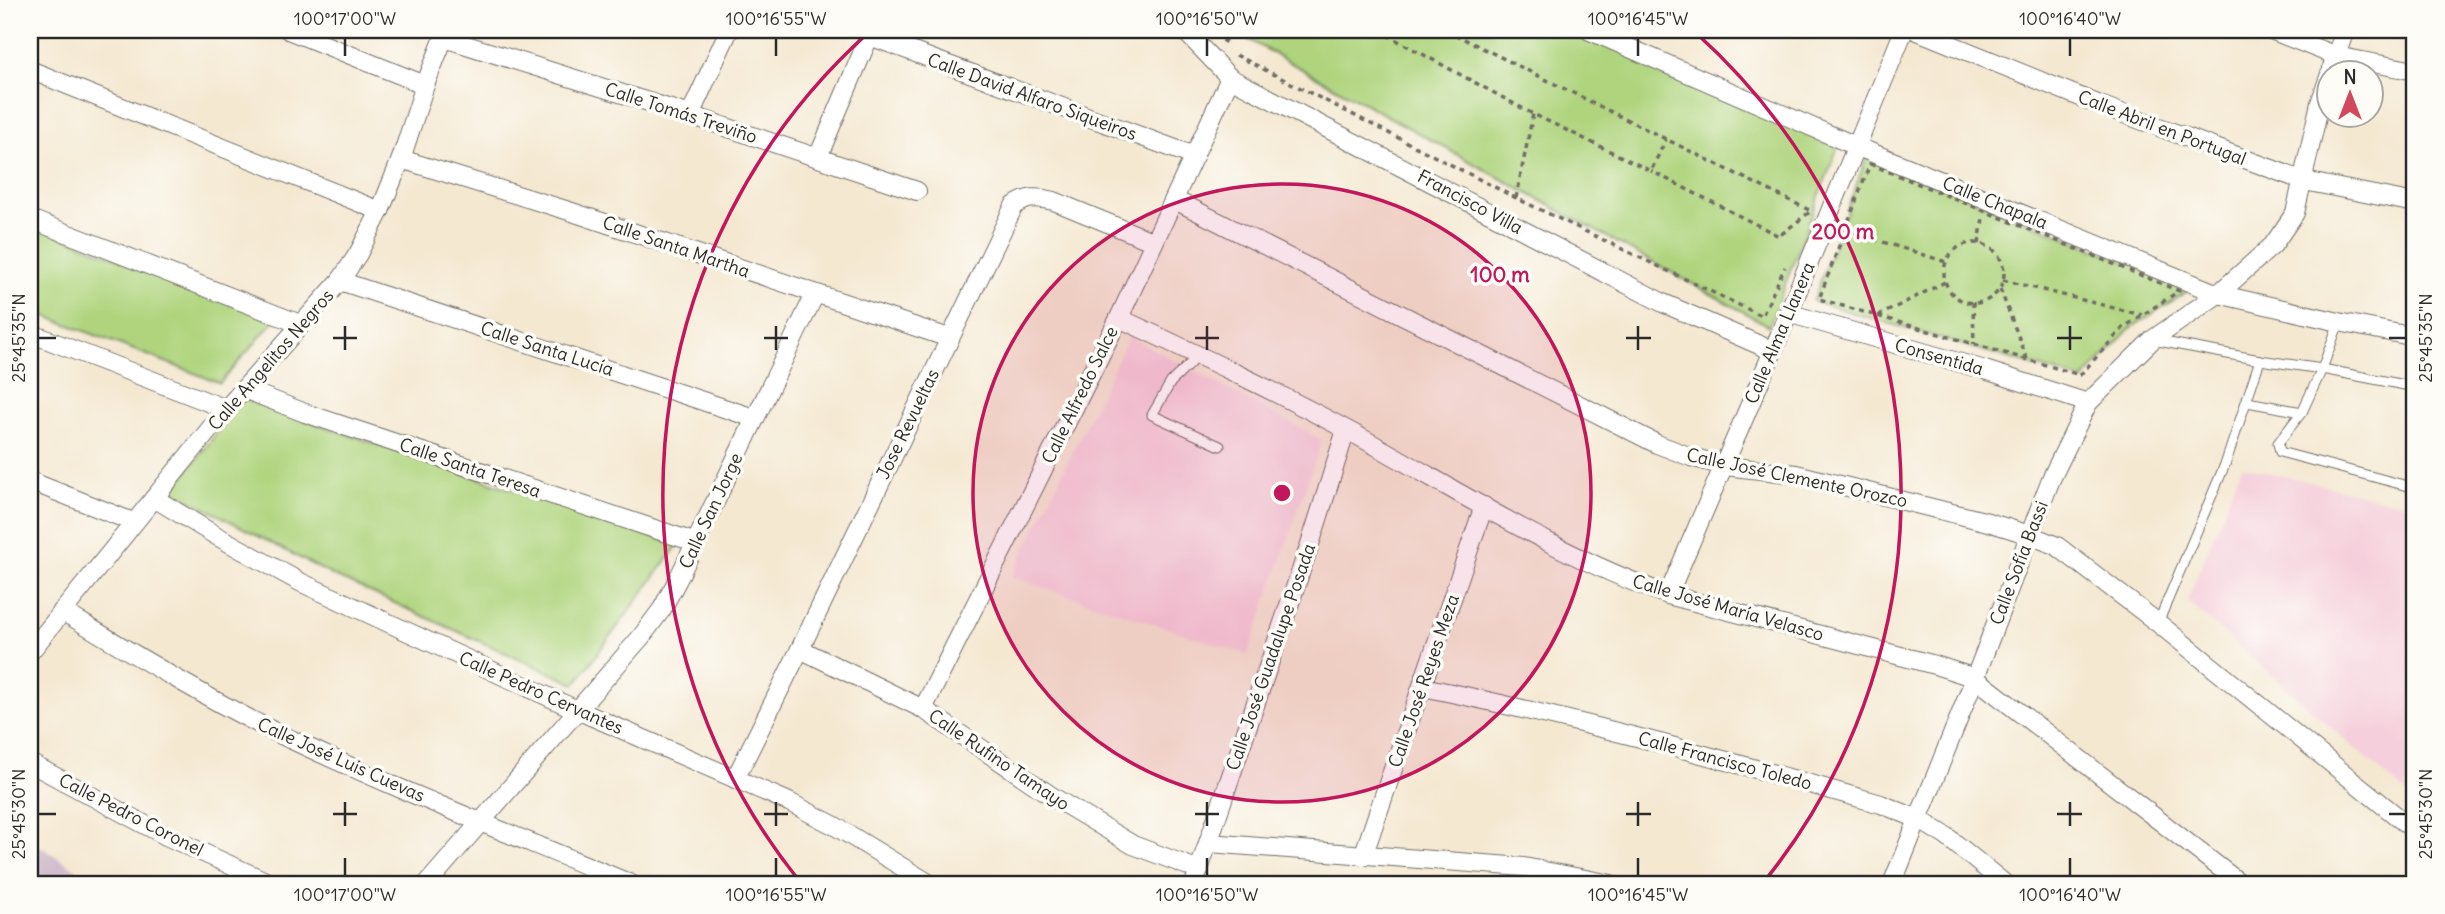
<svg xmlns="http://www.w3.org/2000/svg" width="2445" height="914" viewBox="0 0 2445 914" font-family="Delius,sans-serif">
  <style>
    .built { fill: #f5cfdb }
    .industrial { fill: #d1bdcc }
    .green { fill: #afd47d; stroke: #6d8054; stroke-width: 2 }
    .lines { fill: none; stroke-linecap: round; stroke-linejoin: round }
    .lane-casing { stroke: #716d65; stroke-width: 11 }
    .street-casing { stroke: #716d65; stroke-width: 20 }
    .path { stroke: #716d65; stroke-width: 3.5; stroke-dasharray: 5 5; stroke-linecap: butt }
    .lane { stroke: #fff; stroke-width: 9 }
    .street { stroke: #fff; stroke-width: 18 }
    .ticks { fill: none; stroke: #2b2b2b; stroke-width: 2.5 }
    .ring { fill: none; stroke: #c2185b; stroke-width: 3.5 }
    .labels { text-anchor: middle; stroke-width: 7; stroke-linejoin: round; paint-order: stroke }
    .street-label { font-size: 18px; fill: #2b2b2b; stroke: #fdfcf7 }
    .centre { fill: #c2185b; stroke: #fdfcf7; stroke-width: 3.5 }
    .ring-label { font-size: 21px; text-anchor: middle; font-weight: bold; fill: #c2185b; stroke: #fdfcf7; stroke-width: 7; stroke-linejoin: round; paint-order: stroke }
    .neatline { fill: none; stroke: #2b2b2b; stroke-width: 2.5 }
    .ticks-label { font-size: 18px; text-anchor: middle; fill: #2b2b2b }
  </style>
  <rect width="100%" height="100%" fill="#fdfcf7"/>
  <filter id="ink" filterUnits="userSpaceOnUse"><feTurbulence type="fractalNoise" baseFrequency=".0143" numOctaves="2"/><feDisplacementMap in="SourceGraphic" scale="14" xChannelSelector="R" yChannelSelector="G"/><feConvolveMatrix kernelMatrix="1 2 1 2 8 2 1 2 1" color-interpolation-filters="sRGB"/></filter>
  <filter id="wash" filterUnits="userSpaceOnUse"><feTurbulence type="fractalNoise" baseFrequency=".00686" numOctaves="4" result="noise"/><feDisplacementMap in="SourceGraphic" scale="28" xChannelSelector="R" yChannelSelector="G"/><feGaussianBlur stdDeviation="1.57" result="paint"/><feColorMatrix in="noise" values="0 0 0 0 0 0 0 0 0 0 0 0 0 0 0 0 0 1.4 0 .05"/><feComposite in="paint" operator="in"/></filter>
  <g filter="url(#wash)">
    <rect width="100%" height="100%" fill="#f4e8d1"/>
    <g class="built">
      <polygon points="1129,336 1322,440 1248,655 1012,577"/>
      <polygon points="2242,466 2415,507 2415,801 2187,601"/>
    </g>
    <polygon class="industrial" points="30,840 99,884 30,884"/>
    <g class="green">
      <polygon points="1231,30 1581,30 1839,144 1769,326"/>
      <polygon points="1867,157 2192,288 2128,330 2083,380 1813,301"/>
      <polygon points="30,224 275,320 220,383 30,310"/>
      <polygon points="242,399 678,545 575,684 332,575 173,491"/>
    </g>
  </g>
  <g filter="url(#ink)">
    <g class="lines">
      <defs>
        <g id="lane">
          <polyline points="2339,322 2322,369 2415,387"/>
          <polyline points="2153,340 2260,360 2322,369 2302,412 2278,443 2280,452 2415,488"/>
          <polyline points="1199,355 1171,382 1152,415 1220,446"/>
          <polyline points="2247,402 2302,412"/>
          <polyline points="2158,623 2226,462 2260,360"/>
          <polyline points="30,882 35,884"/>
        </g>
        <g id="street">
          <polyline points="288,30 425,85"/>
          <polyline points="1184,30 1230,78 1663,303 1773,351"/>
          <polyline points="1588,30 1858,147 2218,294 2339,322 2415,337"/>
          <polyline points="1915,30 2100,105 2304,181 2415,203"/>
          <polyline points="2271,30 2336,56 2415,71"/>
          <polyline points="870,36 1194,156"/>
          <polyline points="444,38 690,115 917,191"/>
          <polyline points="2332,67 2345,30"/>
          <polyline points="30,70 380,211"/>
          <polyline points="690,115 729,30"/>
          <polyline points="818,157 872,30"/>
          <polyline points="401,159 569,211 949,338"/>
          <polyline points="1175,200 1657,444 1691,457 1725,466 1796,474 1988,522 2030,535 2057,546 2158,623 2415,831"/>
          <polyline points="30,219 300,324"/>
          <polyline points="340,281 754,418"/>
          <polyline points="1788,313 1985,370 2088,403"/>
          <path d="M 1119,318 C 1196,354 1273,390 1347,430 C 1453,487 1555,555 1668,595 L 1935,665 L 1975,678 L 2241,884"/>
          <polyline points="30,333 226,409"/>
          <polyline points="244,389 305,413 697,543"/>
          <polyline points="30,481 133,522"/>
          <polyline points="154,498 215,535 300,582 577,710 789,802 835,826 930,884"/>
          <polyline points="1668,595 1773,351 1904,30"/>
          <path d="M 62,611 C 129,651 196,692 265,727 C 384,785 509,833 631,884"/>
          <polyline points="800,649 923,709 1053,797 1133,845 1199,870"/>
          <polyline points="30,652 226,409 340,281 358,254 380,211 401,159 425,85 447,30"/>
          <path d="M 1423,687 C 1578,719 1730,761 1881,804 L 1918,819 L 1946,836 L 2005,884"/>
          <polyline points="923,709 1119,318 1230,78"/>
          <polyline points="30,763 166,836 272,884"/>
          <path d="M 735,779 L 800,649 L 1014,206 C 1028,196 1037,197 1054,201 L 1154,242"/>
          <polyline points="1209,843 1524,867 1611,884"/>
          <polyline points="1363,856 1484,506"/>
          <polyline points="427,884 641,637 662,609 678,579 815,294"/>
          <polyline points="1194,884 1312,538 1346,430"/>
          <polyline points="1892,884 1975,678 2051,479 2088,403 2152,340 2218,294 2273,245 2295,213 2320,103 2330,74"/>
        </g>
      </defs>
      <use href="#lane" class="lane-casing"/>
      <use href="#street" class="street-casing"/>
      <g class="path">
        <polyline points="1378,30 1533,114 1651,171 1666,139"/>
        <polyline points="1446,30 1811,211 1779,236 1651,171"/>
        <polyline points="1223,43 1231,30"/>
        <polyline points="1236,55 1516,198 1762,316 1785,267"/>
        <polygon points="1870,164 2179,291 2123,328 2080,375 1819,299"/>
        <polyline points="1516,198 1533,114"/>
        <polyline points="1845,230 1946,262"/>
        <circle cx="1974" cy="273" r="30"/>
        <polyline points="1979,244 1983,218"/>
        <polyline points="2003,280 2142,315"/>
        <polyline points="2000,289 2027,359"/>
        <polyline points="1973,302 1974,344"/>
        <polyline points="1878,316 1945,282"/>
      </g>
      <use href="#lane" class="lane"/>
      <use href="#street" class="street"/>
    </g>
  </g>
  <path class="ticks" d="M 345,38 L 345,56M 776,38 L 776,56M 1207,38 L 1207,56M 1638,38 L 1638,56M 2070,38 L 2070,56M 345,326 L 345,350M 776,326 L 776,350M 1207,326 L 1207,350M 1638,326 L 1638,350M 2070,326 L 2070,350M 38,338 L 56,338M 333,338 L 357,338M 764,338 L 788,338M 1195,338 L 1219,338M 1626,338 L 1651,338M 2057,338 L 2082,338M 2389,338 L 2406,338M 345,802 L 345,826M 776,802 L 776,826M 1207,802 L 1207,826M 1638,802 L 1638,826M 2070,802 L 2070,826M 38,814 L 56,814M 333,814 L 357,814M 764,814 L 788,814M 1195,814 L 1219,814M 1626,814 L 1651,814M 2057,814 L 2082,814M 2389,814 L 2406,814M 345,858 L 345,876M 776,858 L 776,876M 1207,858 L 1207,876M 1638,858 L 1638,876M 2070,858 L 2070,876"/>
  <circle cx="1282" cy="493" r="309" fill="#c2185b" fill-opacity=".12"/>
  <g class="ring">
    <circle cx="1282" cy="493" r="309"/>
    <path d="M801 883A619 619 0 0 1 868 33M1696 33A619 619 0 0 1 1763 883"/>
  </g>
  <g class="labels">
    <g class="street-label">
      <text transform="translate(1032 97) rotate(20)" y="6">Calle David Alfaro Siqueiros</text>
      <text transform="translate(681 113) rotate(18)" y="6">Calle Tomás Treviño</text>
      <text transform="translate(2162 128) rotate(21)" y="6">Calle Abril en Portugal</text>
      <text transform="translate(1470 202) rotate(28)" y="6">Francisco Villa</text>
      <text transform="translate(1995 203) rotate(22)" y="6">Calle Chapala</text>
      <text transform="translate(676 247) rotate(19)" y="6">Calle Santa Martha</text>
      <text transform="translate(1780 333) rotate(-67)" y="6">Calle Alma Llanera</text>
      <text transform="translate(547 349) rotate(18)" y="6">Calle Santa Lucía</text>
      <text transform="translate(1939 357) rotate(16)" y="6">Consentida</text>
      <text transform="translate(271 360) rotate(-49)" y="6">Calle Angelitos Negros</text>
      <text transform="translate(1080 395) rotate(-64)" y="6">Calle Alfredo Salce</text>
      <text transform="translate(908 424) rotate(-64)" y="6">Jose Revueltas</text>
      <text transform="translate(470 468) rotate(19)" y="6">Calle Santa Teresa</text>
      <text transform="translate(1797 478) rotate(12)" y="6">Calle José Clemente Orozco</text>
      <text transform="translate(711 511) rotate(-65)" y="6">Calle San Jorge</text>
      <text transform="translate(2019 563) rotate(-69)" y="6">Calle Sofía Bassi</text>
      <text transform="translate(1728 608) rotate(16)" y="6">Calle José María Velasco</text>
      <text transform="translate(1271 657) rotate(-71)" y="6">Calle José Guadalupe Posada</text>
      <text transform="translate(1424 681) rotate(-71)" y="6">Calle José Reyes Meza</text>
      <text transform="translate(541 693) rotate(24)" y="6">Calle Pedro Cervantes</text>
      <text transform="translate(341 760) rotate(24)" y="6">Calle José Luis Cuevas</text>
      <text transform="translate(999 760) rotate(34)" y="6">Calle Rufino Tamayo</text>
      <text transform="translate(1725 761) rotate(15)" y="6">Calle Francisco Toledo</text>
      <text transform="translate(131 815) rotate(27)" y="6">Calle Pedro Coronel</text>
    </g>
  </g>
  <circle cx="1282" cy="493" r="10" class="centre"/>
  <g class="ring-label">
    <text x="1843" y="239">200 m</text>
    <text x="1500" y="282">100 m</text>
  </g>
  <rect width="2445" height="914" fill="none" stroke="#fdfcf7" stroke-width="77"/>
  <g transform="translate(2350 94)"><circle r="33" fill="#fdfcf7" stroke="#a9a8a5" stroke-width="2"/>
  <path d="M0-5L12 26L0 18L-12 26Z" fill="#d1495b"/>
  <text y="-10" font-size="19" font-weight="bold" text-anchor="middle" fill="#2b2b2b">N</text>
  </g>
  <rect x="38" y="38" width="2368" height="838" class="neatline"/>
  <g class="ticks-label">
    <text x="345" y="25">100°17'00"W</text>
    <text x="776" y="25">100°16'55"W</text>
    <text x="1207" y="25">100°16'50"W</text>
    <text x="1638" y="25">100°16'45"W</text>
    <text x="2070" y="25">100°16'40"W</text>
    <text transform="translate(19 338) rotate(-90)" y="6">25°45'35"N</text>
    <text transform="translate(2426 338) rotate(-90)" y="6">25°45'35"N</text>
    <text transform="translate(19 814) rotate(-90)" y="6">25°45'30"N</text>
    <text transform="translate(2426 814) rotate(-90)" y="6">25°45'30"N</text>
    <text x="345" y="901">100°17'00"W</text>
    <text x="776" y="901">100°16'55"W</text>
    <text x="1207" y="901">100°16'50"W</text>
    <text x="1638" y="901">100°16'45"W</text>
    <text x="2070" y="901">100°16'40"W</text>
  </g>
</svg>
